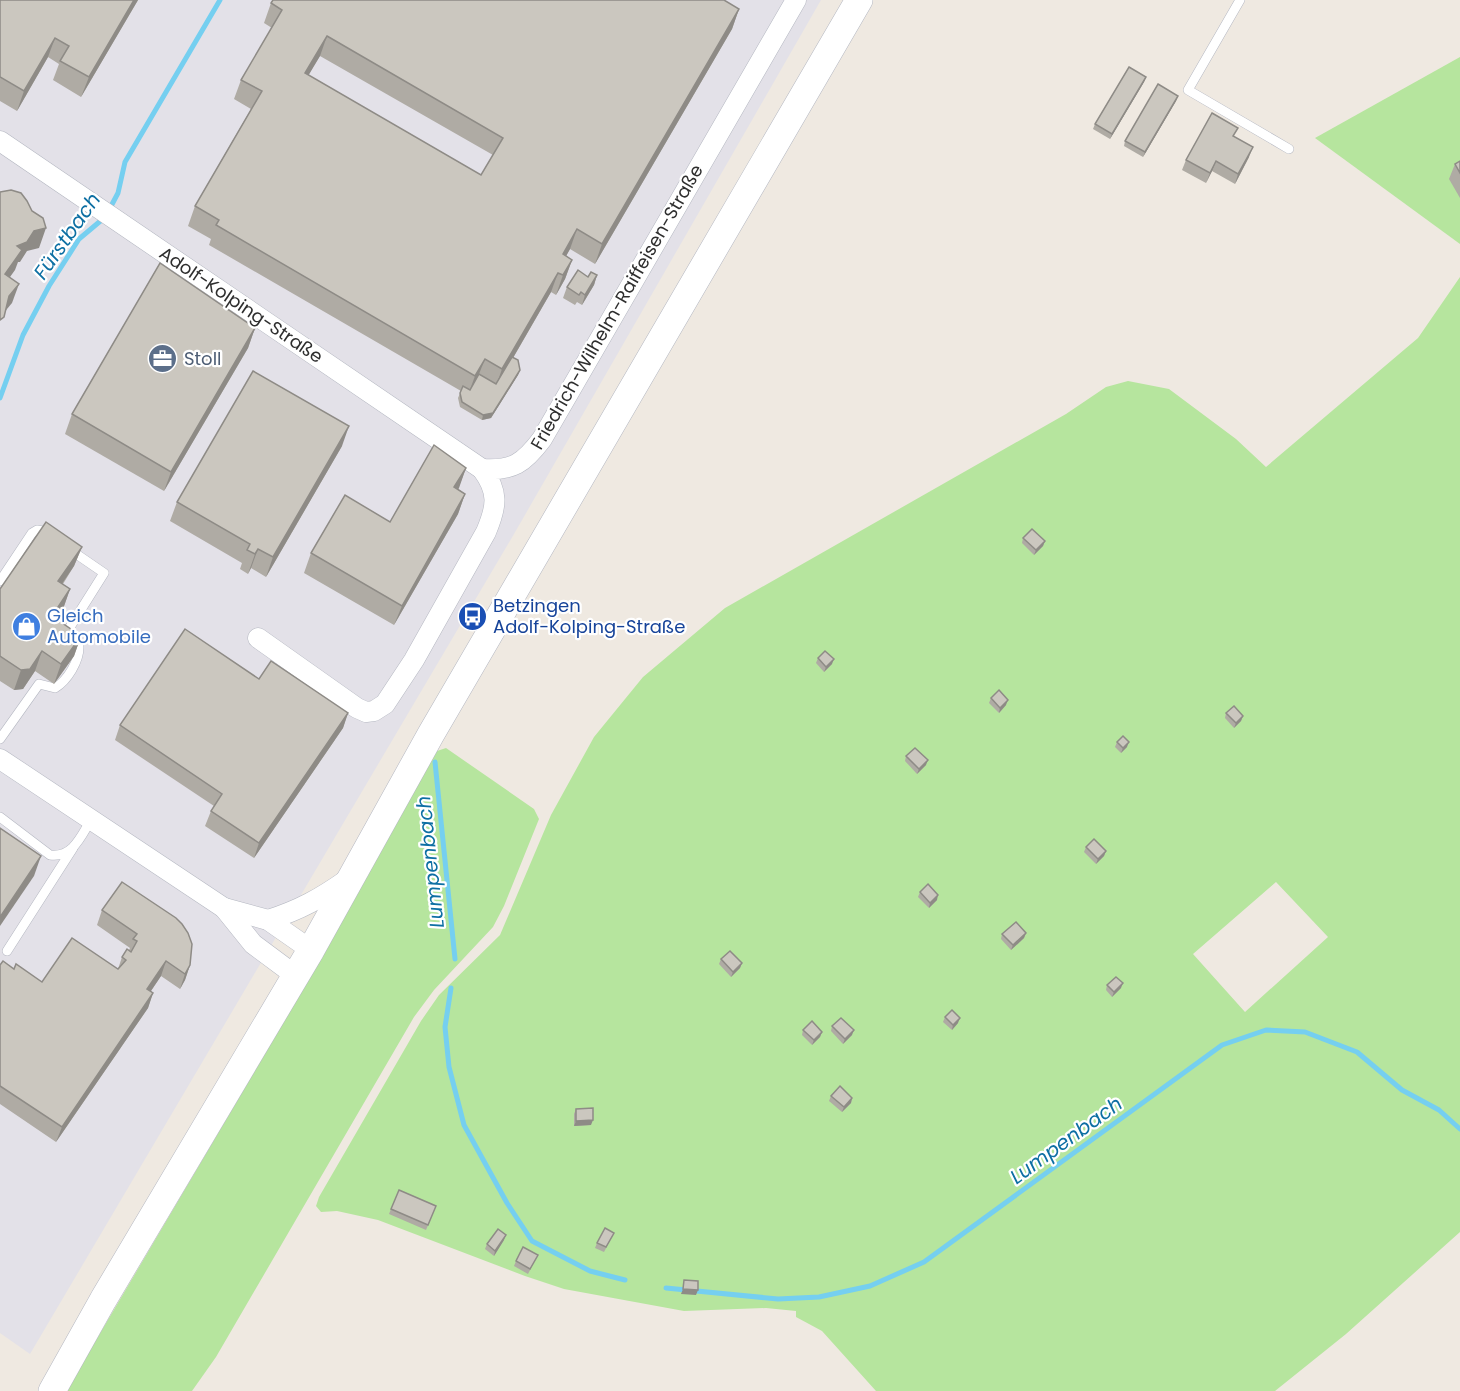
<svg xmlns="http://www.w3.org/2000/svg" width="1460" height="1391" viewBox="0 0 1460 1391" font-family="Poppins,sans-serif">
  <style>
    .industrial { fill: #e3e1e8 }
    .green { fill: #b6e59e; fill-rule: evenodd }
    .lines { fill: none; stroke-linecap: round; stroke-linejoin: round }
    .stream { stroke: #75cff0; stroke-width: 5 }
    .lane-casing { stroke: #b4b7c1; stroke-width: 10 }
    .street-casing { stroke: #b4b7c1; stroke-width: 21 }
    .secondary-casing { stroke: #b4b7c1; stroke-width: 28 }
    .lane { stroke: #fff; stroke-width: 9 }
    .street { stroke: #fff; stroke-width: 20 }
    .secondary { stroke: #fff; stroke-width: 27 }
    .wall { fill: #afaba4; fill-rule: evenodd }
    .shaded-wall { fill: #8e8b86 }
    .building { fill: #cbc7bf; stroke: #8e8b86; stroke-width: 1.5; fill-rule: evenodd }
    .labels { text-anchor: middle; stroke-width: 4.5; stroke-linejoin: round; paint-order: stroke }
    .street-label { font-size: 18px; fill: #2e2e2e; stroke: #fff }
    .service-label { font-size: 18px; fill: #4e5e75; stroke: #fff; text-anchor: start }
    .transit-label { font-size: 18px; fill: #164399; stroke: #fff; text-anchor: start }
    .shop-label { font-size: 18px; fill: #366cbe; stroke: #fff; text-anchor: start }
    .water-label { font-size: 20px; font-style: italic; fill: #0d6fa3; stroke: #fff }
  </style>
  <rect width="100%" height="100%" fill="#efe9e1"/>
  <polygon class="industrial" points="0,0 821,0 514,534 30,1354 0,1333"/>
  <g class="green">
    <polygon points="1460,57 1460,244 1315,138"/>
    <path d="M 1460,277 L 1460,1232 L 1346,1334 L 1275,1391 L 876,1391 L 822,1331 L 796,1317 L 796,1311 L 766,1308 L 684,1311 L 564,1289 L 525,1276 L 378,1220 L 337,1211 L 321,1212 L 316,1206 L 319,1197 L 421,1021 L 439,995 L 500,935 L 551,815 L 594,737 L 643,677 L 725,608 L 1066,414 L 1106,387 L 1128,381 L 1169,389 L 1236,439 L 1266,467 L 1418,338 ZM 1276,882 L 1328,937 L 1245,1012 L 1193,954 Z"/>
    <polygon points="446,748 534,809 539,819 504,906 493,927 434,990 414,1017 216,1357 192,1391 66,1391 315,969 431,753"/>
  </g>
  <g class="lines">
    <g class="stream">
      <polyline points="109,210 118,193 125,162 220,0"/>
      <polyline points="0,398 23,335 49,286 79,239 104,218"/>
      <polyline points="435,762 455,959"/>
      <polyline points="451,988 445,1027 449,1067 464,1125 507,1203 532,1241 590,1271 625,1280"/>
      <polyline points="666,1288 778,1299 819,1297 870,1286 924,1262 1222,1045 1266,1030 1305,1032 1357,1052 1402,1090 1439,1110 1460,1129"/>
    </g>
    <defs>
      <g id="lane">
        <polyline points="1240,0 1188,90 1289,149"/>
        <polyline points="0,581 32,533 37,530 43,531 51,536"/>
        <path d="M 0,739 L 39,684 L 55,688 C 68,680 79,661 79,647 L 65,635 L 104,573 L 69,549"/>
        <path d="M 0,817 L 50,855 C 73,858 81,836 91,820"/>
        <polyline points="7,951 73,848"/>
      </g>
      <g id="street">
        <polyline points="0,141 482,469"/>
        <path d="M 258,638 L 357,708 L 366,712 L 374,711 L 385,704 L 414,660 L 486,532 C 497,506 499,492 482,469 C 513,471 524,463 542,439 L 796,0"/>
        <polyline points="0,759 224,908 253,944 296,976"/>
        <polyline points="224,908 268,920 311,950"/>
        <path d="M 268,920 C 300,910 321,898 348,879"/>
      </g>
      <polyline id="secondary" points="52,1391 103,1300 311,950 431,734 859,0"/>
    </defs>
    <use href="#lane" class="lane-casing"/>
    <use href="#street" class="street-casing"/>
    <use href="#secondary" class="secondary-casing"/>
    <use href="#lane" class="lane"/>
    <use href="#street" class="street"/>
    <use href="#secondary" class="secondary"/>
  </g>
  <g class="wall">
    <polygon points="0,0 138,0 81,97 53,80 59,64 48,57 17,111 0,101"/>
    <path d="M 271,3 L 739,9 L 732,29 L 595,264 L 570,249 L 566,256 L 572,260 L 565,279 L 556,295 L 551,292 L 513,358 L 520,370 L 518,375 L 491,418 L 482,420 L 460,407 L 458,398 L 461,391 L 209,245 L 211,239 L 188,226 L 195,206 L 251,109 L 234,99 L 241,80 L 272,28 L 264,23 ZM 320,56 L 493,155 L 481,175 L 308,75 Z"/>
    <polygon points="1146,77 1144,82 1110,139 1093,129 1095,124"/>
    <polygon points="1178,96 1176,101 1143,157 1124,146 1125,141"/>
    <polygon points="1234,137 1249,157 1235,184 1212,171 1206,183 1182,170 1186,160"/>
    <polygon points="1460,161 1460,198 1449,179 1455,164"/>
    <polygon points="597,275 594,285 582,305 577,302 575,305 563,298 567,287 588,277"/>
    <polygon points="255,328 248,348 164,491 65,434 72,414"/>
    <polygon points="342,446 266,577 251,568 248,574 240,569 242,563 170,521 177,502"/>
    <polygon points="466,468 458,489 465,494 458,514 394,625 304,573 311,553 390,522"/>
    <polygon points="1023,538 1045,541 1043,546 1034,555 1022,543"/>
    <polygon points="82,547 74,566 63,584 70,589 63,609 56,619 81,636 74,656 54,684 35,671 23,689 14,690 0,681 0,589"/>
    <polygon points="818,658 832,664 824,672 816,663"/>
    <polygon points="259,679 348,713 343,728 254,858 205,826 211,811 214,806 115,740 120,725"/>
    <polygon points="991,698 1006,705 999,713 989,703"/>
    <polygon points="1226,713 1243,716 1241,721 1234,728 1225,718"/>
    <polygon points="1117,742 1127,747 1121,753 1115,747"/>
    <polygon points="906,756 926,765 917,774 905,761"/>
    <polygon points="1086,847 1106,851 1104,856 1096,864 1084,852"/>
    <polygon points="920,892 937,900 929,908 918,897"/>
    <polygon points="102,910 190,965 185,980 180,989 161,976 151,991 153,993 148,1008 56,1142 0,1104 0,965 14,969 42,982 118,969 122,957 129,950 130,948 97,925"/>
    <polygon points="1026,933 1024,938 1011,950 1001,939 1002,934"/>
    <polygon points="721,959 742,963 740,968 731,977 719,964"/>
    <polygon points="1107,985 1121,988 1112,997 1106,990"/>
    <polygon points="945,1017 958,1023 952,1030 943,1022"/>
    <polygon points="832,1026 852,1035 843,1044 831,1031"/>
    <polygon points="803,1030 822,1032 820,1037 812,1045 802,1035"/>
    <polygon points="831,1096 852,1098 851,1103 842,1112 829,1101"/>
    <polygon points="576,1109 591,1125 574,1126 574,1114"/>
    <polygon points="436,1206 426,1230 389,1214 391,1209"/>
    <polygon points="614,1233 604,1252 595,1248 597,1243"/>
    <polygon points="504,1240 494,1256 485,1249 487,1244"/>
    <polygon points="538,1255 528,1274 514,1266 516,1261"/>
  </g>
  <g class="shaded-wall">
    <polygon points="134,0 138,0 81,97 89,77"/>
    <polygon points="739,9 732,29 595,264 602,244"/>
    <polygon points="327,36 320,56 298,93 305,73"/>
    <polygon points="55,38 48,57 17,111 24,91"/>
    <polygon points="1146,77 1144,82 1110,139 1112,134"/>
    <polygon points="1178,96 1176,101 1143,157 1145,152"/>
    <polygon points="1253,147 1249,157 1235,184 1238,174"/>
    <polygon points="1216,161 1212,171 1206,183 1210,173"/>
    <polygon points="46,228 39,248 27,251 20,262 18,262 15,270 0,291 5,274 17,246 34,231"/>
    <polygon points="577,229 570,249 556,274 563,254"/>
    <polygon points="572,260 565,279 556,295 563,275"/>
    <polygon points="558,273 551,292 495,389 502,369"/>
    <polygon points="597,275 594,285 582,305 585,295"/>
    <polygon points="19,284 12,303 2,315 9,296"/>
    <polygon points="255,328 248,348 164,491 171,472"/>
    <polygon points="485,359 477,379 468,395 475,376"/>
    <polygon points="520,370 518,375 491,418 482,420 483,415"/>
    <polygon points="349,426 342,446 266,577 273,557"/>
    <polygon points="466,468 459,488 447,507 454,487"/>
    <polygon points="465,494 458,514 394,625 402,606"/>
    <polygon points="1045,541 1043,546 1034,555 1036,550"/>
    <polygon points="82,547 74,566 51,600 58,581"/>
    <polygon points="258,549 251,568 248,574 255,554"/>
    <polygon points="70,589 63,609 45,636 52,616"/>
    <polygon points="81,636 74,656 54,684 61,664"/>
    <polygon points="42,651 35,671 23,689 14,690 21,670"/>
    <polygon points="834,659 832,664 824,672 826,667"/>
    <polygon points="1008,700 1006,705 999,713 1000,708"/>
    <polygon points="348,713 343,728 254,858 259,843"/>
    <polygon points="1243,716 1241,721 1234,728 1236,723"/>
    <polygon points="1129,742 1127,747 1121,753 1123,748"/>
    <polygon points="928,760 926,765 917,774 919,769"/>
    <polygon points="1106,851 1104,856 1096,864 1098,859"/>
    <polygon points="41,856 34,876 0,926 0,917"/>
    <polygon points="938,895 937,900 929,908 930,903"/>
    <polygon points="1026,933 1024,938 1011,950 1013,945"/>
    <polygon points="166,961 161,976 142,1004 147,989"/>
    <polygon points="742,963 740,968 731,977 733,972"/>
    <polygon points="190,965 185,980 180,989 185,974"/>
    <polygon points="1123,983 1121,988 1112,997 1114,992"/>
    <polygon points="153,993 148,1008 56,1142 62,1127"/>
    <polygon points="960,1018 958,1023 952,1030 953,1025"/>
    <polygon points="854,1030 852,1035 843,1044 845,1039"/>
    <polygon points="822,1032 820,1037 812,1045 814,1040"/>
    <polygon points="852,1098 851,1103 842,1112 844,1107"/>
    <polygon points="593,1120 591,1125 574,1126 576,1121"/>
    <polygon points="506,1235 504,1240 494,1256 495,1251"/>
    <polygon points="683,1289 698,1290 696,1295 681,1294"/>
  </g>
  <g class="building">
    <polygon points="0,0 134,0 89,77 60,61 69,46 55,38 24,91 0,77"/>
    <path d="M 273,0 L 724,0 L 739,9 L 602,244 L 577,229 L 563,254 L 572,260 L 563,275 L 558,273 L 502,369 L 485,359 L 475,376 L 216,225 L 219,220 L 195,206 L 262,91 L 241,80 L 282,10 L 271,3 ZM 327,36 L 503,138 L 481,175 L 305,73 Z"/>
    <polygon points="1129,67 1146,77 1112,134 1095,124"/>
    <polygon points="1158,84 1178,96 1145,152 1125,141"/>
    <polygon points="1212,113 1238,128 1233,136 1253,147 1238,174 1216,161 1210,173 1186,160"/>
    <polygon points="1460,161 1460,173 1455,164"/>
    <polygon points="11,190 21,193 27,201 32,211 43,218 46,228 34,231 27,242 17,246 22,250 5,274 19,284 9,296 4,317 0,320 0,192"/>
    <polygon points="160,263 255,328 171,472 72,414"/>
    <polygon points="578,270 588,277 591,272 597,275 585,295 581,292 579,295 567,287"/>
    <polygon points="512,357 518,360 520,370 493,413 483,415 462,402 460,393 463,386 470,390 479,374 496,384"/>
    <polygon points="253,371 349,426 273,557 258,549 255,554 247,550 250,544 177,502"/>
    <polygon points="434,445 466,468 454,487 465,494 402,606 311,553 345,495 390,522"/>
    <polygon points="46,522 82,547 58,581 70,589 52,616 81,636 61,664 42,651 30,669 21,670 0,656 0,589"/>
    <polygon points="1032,529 1045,541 1036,550 1023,538"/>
    <polygon points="185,629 259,679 271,661 348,713 259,843 211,811 222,794 120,725"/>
    <polygon points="825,651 834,659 826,667 818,658"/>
    <polygon points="999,690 1008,700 1000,708 991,698"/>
    <polygon points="1234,706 1243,716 1236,723 1226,713"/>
    <polygon points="1123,736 1129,742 1123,748 1117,742"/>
    <polygon points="915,748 928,760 919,769 906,756"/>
    <polygon points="0,828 41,856 0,917"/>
    <polygon points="1094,839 1106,851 1098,859 1086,847"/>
    <polygon points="122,882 176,918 182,924 188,933 192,944 190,965 185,974 166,961 147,989 153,993 62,1127 0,1086 0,965 3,961 14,969 16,964 42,982 72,938 118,969 126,960 122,957 127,949 131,952 137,941 133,939 137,934 102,910"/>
    <polygon points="928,884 938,895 930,903 920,892"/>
    <polygon points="1016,922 1026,933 1013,945 1002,934"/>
    <polygon points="730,951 742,963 733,972 721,959"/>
    <polygon points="1116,977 1123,983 1114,992 1107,985"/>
    <polygon points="952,1010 960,1018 953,1025 945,1017"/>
    <polygon points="841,1018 854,1030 845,1039 832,1026"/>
    <polygon points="812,1021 822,1032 814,1040 803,1030"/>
    <polygon points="840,1086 852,1098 844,1107 831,1096"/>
    <polygon points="593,1108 593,1120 576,1121 576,1109"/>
    <polygon points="399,1190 436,1206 428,1225 391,1209"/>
    <polygon points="605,1228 614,1233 606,1247 597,1243"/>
    <polygon points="498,1229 506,1235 495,1251 487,1244"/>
    <polygon points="523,1247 538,1255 530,1269 516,1261"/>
    <polygon points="684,1280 698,1281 698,1290 683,1289"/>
  </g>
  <defs>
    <symbol id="office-disc" viewBox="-11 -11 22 22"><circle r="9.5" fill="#5c6f8a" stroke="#fff"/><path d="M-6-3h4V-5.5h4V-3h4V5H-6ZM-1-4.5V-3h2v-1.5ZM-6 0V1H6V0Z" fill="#fff"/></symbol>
    <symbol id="bus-disc" viewBox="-11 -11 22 22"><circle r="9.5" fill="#1a4fb4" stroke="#fff"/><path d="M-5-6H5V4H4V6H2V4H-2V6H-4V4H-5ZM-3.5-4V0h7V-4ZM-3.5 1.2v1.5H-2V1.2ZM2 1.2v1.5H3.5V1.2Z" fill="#fff"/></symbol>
    <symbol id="shop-disc" viewBox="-11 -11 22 22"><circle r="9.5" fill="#3f7fe0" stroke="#fff"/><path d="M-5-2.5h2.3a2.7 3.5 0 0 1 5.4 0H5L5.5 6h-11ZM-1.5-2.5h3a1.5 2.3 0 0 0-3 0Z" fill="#fff"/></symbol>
  </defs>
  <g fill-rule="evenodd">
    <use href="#office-disc" x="146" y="342" width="33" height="33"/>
    <use href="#bus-disc" x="456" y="600" width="33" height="33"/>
    <use href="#shop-disc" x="10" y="610" width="33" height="33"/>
  </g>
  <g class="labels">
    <g class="street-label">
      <text transform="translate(241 305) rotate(34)" y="6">Adolf-Kolping-Straße</text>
      <text transform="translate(617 307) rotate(-60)" y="6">Friedrich-Wilhelm-Raiffeisen-Straße</text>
    </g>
    <g class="service-label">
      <text x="184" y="365">Stoll</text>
    </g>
    <g class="transit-label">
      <text x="493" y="612">Betzingen<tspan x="493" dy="21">Adolf-Kolping-Straße</tspan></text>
    </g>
    <g class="shop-label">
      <text x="47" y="622">Gleich<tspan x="47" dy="21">Automobile</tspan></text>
    </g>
    <g class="water-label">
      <text transform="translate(67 236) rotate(-55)" y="7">Fürstbach</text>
      <text transform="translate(430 862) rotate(-96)" y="7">Lumpenbach</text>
      <text transform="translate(1066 1140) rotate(-36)" y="7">Lumpenbach</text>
    </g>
  </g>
</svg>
